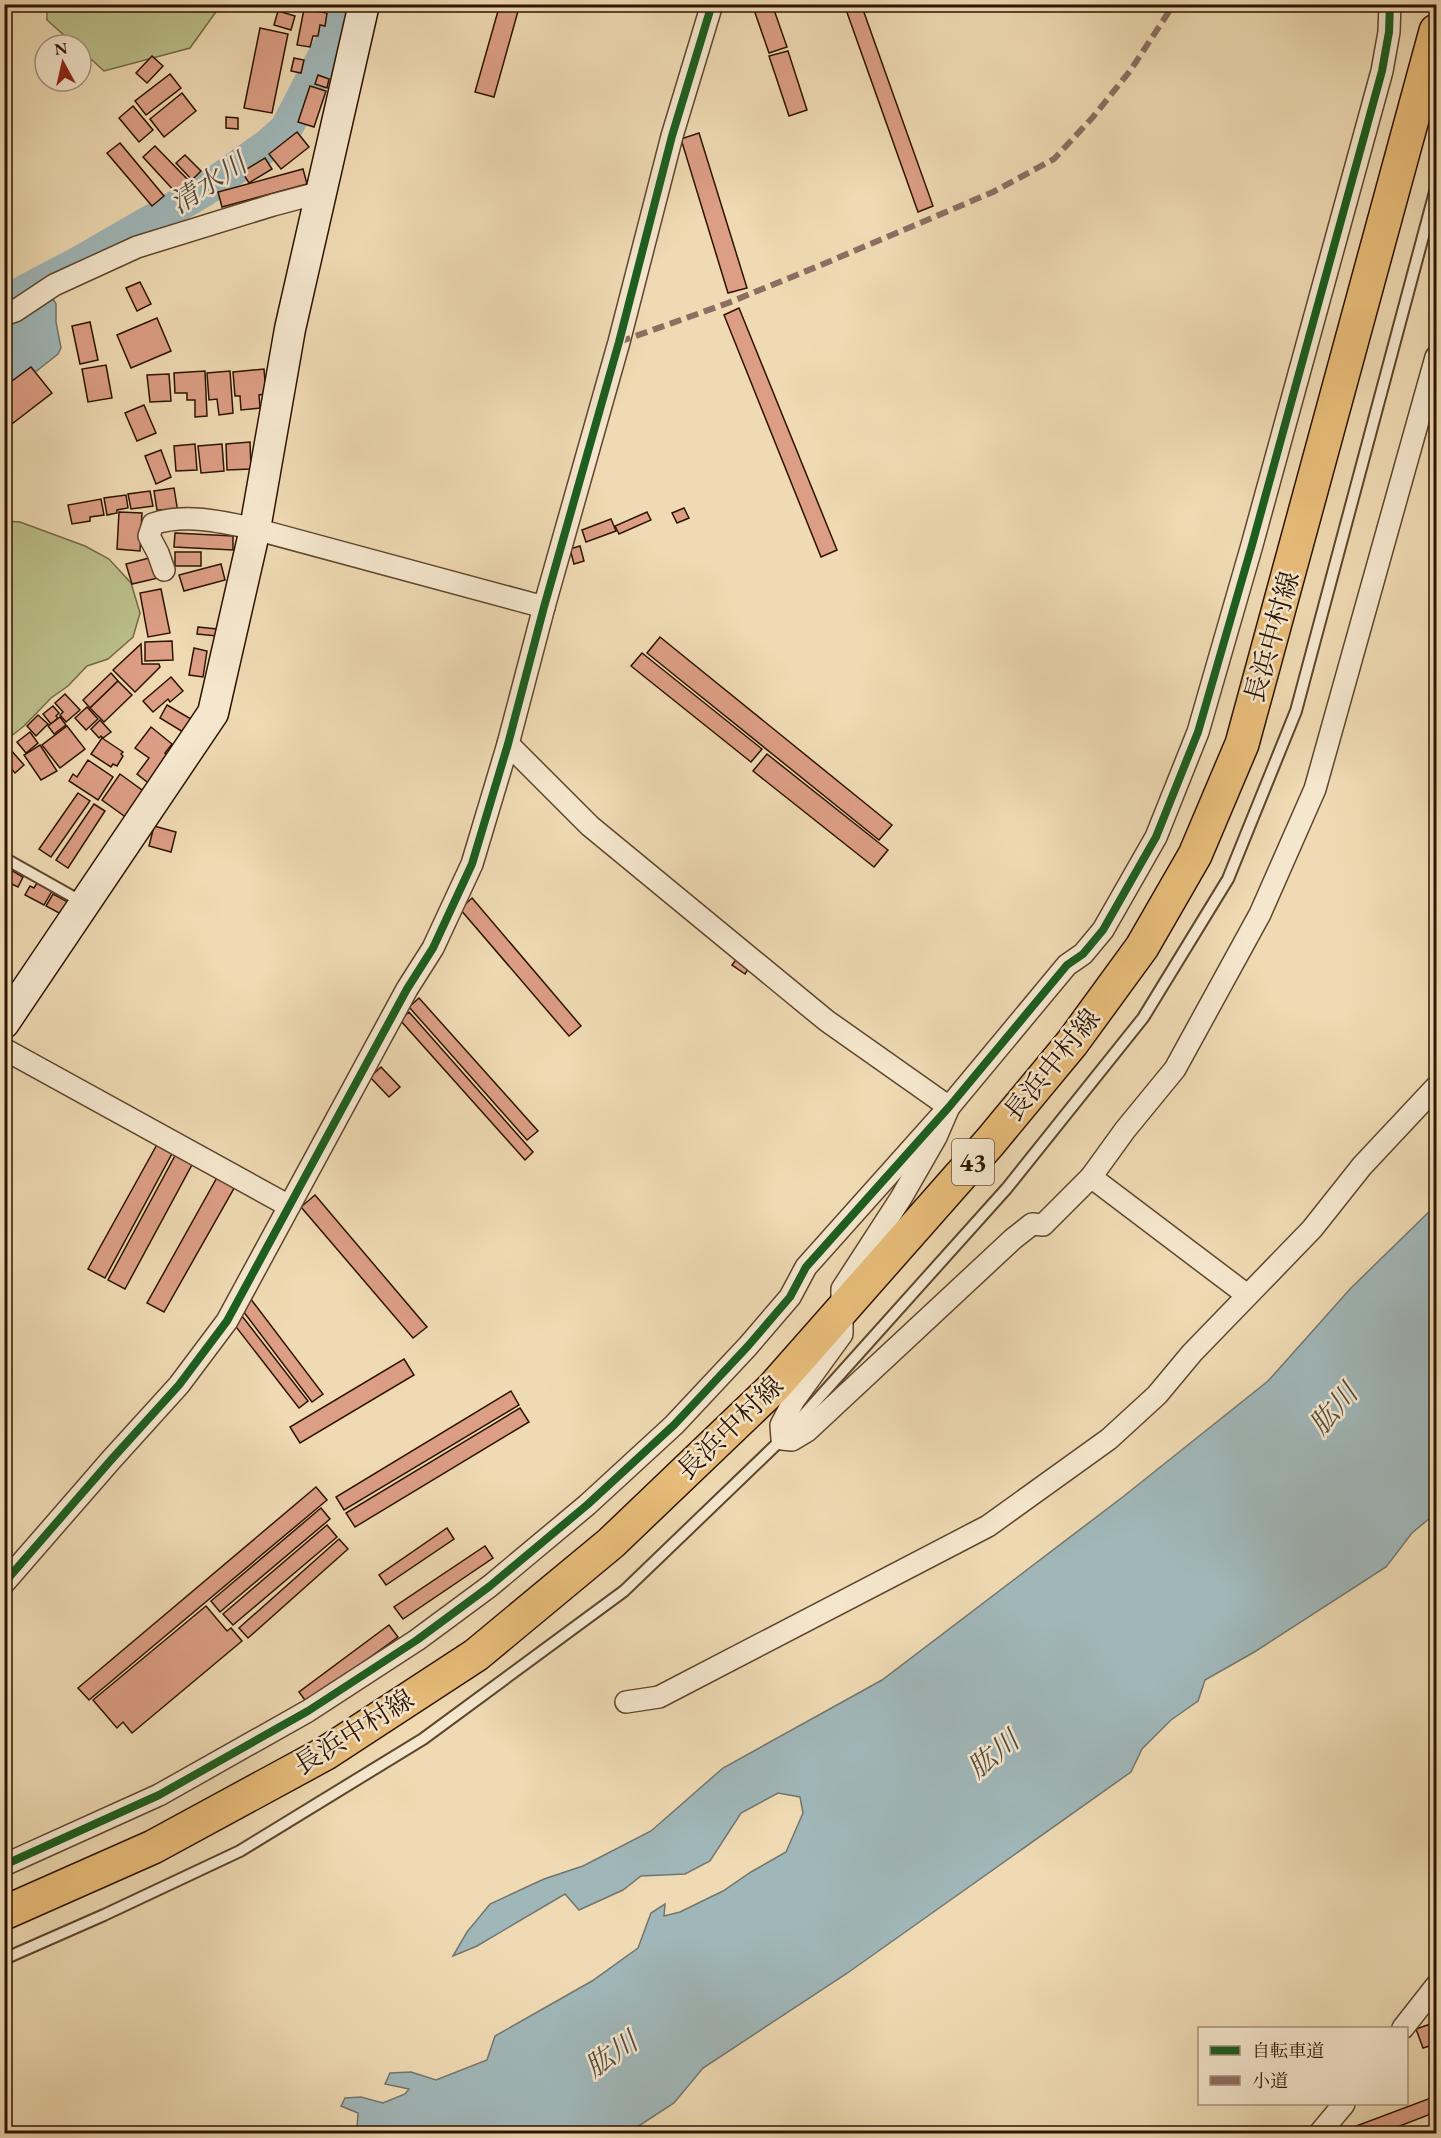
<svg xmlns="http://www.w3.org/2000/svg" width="1441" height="2138" viewBox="0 0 1441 2138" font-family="'EB Garamond','Noto Serif JP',serif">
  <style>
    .green { fill: #bbbf8b; stroke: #746a46; stroke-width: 1.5 }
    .water { fill: #a0b7b9; stroke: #72766f; stroke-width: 1.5 }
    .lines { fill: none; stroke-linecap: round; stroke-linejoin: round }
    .river { stroke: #a0b7b9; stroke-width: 33 }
    .building { fill: #dc9e85; stroke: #2e1400; stroke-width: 1.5 }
    .lane-casing { stroke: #5e462d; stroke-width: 14 }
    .street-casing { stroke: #5e462d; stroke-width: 24 }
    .secondary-casing { stroke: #2e1400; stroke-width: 33 }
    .primary-casing { stroke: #2e1400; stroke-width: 36 }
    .lane { stroke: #f5e7ce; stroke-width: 10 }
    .street { stroke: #f5e7ce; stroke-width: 21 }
    .secondary { stroke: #f5e7ce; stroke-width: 30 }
    .primary { stroke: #e8bd7a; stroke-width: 33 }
    .quiet { stroke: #8d6e63; stroke-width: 6; stroke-dasharray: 12 6; stroke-linecap: butt }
    .cycleway-casing { stroke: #f5e7ce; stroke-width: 11 }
    .cycleway { stroke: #1b5e20; stroke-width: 8 }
    .labels { text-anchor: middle; stroke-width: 5; stroke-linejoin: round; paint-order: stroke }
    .shield { fill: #f5e7ce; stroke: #6a533e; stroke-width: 1.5 }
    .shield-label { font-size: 26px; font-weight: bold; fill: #2e1400 }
    .street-label { font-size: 27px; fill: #2e1400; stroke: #f5e7ce }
    .water-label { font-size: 28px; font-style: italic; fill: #564d41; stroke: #f5e7ce }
  </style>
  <rect width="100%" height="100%" fill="#efdab3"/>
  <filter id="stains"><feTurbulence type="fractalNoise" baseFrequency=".00333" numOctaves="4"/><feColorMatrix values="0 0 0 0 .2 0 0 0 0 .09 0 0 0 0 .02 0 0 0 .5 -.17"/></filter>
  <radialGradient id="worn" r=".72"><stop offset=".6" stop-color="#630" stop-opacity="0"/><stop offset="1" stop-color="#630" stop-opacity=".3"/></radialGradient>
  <g class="green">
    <polygon points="217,4 218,9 190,48 104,71 81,50 81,45 75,45 47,20 47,5"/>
    <polygon points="5,521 20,522 85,546 109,559 131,583 140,613 133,637 108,659 87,666 68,686 51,698 24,726 5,741"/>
  </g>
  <g class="water">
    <polygon points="53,299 56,304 56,322 61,348 58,354 5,396 5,325 21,320"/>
    <polygon points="1436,1205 1436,1513 1412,1533 1386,1567 1256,1651 1205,1680 1198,1701 1171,1720 1142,1749 1131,1772 846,1974 703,2068 674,2103 631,2131 626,2134 344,2133 357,2128 358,2113 341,2106 345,2098 361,2097 383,2103 405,2094 409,2089 385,2084 390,2073 411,2072 436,2080 487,2060 495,2036 592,1981 638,1948 651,1913 665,1904 664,1916 680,1912 723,1891 751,1872 786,1852 803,1813 800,1797 778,1793 741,1813 710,1861 685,1874 641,1876 623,1890 579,1910 565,1894 477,1946 453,1956 467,1932 490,1904 544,1879 583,1866 651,1831 723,1768 882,1680 1124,1496 1268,1381 1350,1289"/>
  </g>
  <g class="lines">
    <polyline class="river" points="4,302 80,262 203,191 268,145 286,129 351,4"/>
  </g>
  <g class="building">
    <polygon points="500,4 520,4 494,97 475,92"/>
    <polygon points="752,4 772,4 787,47 769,53"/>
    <polygon points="844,4 861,4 933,206 918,212"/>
    <polygon points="304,9 327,13 325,26 320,25 318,36 313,36 310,47 297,45"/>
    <polygon points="278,11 295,16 291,30 274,25"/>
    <polygon points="260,28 288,34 272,113 244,108"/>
    <polygon points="788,51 807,110 789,116 769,56"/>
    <polygon points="152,56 163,66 147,83 136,73"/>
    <polygon points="294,58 304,60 301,73 291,71"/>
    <polygon points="170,74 181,88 146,115 135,101"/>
    <polygon points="318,75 329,79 327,88 315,84"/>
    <polygon points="310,86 326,91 314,127 298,122"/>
    <polygon points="182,93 196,111 164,137 150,119"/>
    <polygon points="133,106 153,130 139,142 119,118"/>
    <polygon points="226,117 238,118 238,129 226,128"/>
    <polygon points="297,132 309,147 281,169 269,154"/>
    <polygon points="699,133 747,288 728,293 681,139"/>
    <polygon points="120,143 164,196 152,206 107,153"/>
    <polygon points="155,146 190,182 177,194 143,157"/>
    <polygon points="185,155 201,171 192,180 176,163"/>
    <polygon points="265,158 272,169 249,183 242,172"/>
    <polygon points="303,169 307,184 222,207 218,192"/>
    <polygon points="140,282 151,304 137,311 126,288"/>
    <polygon points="739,308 837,550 821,557 724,315"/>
    <polygon points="157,318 171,351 131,368 117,335"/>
    <polygon points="90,322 98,360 80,364 72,326"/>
    <polygon points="106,365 112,398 88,402 82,369"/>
    <polygon points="31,367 52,393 4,430 4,387"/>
    <polygon points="264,369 266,394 259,395 260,408 241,410 240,396 235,396 233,372"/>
    <polygon points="205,371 207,416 195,417 195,400 187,400 187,393 175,393 174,373"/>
    <polygon points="230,371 233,413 219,415 217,399 209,400 207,373"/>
    <polygon points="169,374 171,401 150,402 147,375"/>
    <polygon points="144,405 156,433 137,441 125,413"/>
    <polygon points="250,442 251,469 227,470 226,444"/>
    <polygon points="195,444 197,470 176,471 174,446"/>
    <polygon points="222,444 224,471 201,473 198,446"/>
    <polygon points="161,450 171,477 156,484 145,456"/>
    <polygon points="174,488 178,513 162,515 162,510 157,510 154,491"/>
    <polygon points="150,491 153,506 131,509 128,494"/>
    <polygon points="126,495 128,508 117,510 117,513 107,515 104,498"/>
    <polygon points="101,499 104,515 90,517 90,521 72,524 68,505"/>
    <polygon points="684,508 689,518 677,523 672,513"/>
    <polygon points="119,512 142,513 140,551 117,549"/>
    <polygon points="647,512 651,520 619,534 615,526"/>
    <polygon points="611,519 616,531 586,542 582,530"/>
    <polygon points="175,533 233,536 233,550 174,547"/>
    <polygon points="580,546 584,561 574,564 570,549"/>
    <rect x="175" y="552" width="26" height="14"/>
    <polygon points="153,557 158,578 132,584 126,564"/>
    <polygon points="221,564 225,580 184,591 179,575"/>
    <polygon points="161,589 170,633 148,637 140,593"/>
    <polygon points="198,627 217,629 217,636 197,634"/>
    <polygon points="660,637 892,825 879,840 647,653"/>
    <polygon points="172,641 173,660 145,661 145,642"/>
    <polygon points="141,644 142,664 159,664 160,667 135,692 113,670"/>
    <polygon points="194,648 207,651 203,677 189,675"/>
    <polygon points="642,653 762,749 751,762 631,666"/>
    <polygon points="111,673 118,681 90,708 83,700"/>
    <polygon points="171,677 183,691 170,702 168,699 153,712 143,701"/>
    <polygon points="118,681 132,695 104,722 90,708"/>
    <polygon points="65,694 80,710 66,722 60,715 63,712 55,703"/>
    <polygon points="167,705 191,719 183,732 160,718"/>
    <polygon points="53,706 59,713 56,716 58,718 51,724 43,714"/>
    <polygon points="87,707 98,719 86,730 75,718"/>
    <polygon points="38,715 48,724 36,736 27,726"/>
    <polygon points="60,717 66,725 54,734 48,726"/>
    <polygon points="100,720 111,732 103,738 101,736 99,738 91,729"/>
    <polygon points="67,726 85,749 60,768 42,745"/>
    <polygon points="151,727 172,744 165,753 172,758 151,785 137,774 149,758 135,748"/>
    <polygon points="30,732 38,743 26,753 17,742"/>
    <polygon points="102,738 123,752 121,754 123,756 117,766 113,764 111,767 91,754"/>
    <polygon points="40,745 57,771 41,780 24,755"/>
    <polygon points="10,749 24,765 15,773 4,761 4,754"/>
    <polygon points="767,754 888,850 874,867 753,771"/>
    <polygon points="88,760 113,777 98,800 69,781 73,774 77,777"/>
    <polygon points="120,774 146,793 127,818 102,800"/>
    <polygon points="78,793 90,801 51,857 39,849"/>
    <polygon points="94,804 105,811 68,868 56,860"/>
    <polygon points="154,826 176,832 171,852 149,846"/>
    <polygon points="11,870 23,877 18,887 5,881"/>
    <polygon points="37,883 52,891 44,905 25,895 30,886 34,888"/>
    <polygon points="53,894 68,902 61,914 46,906"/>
    <polygon points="472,898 581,1026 569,1036 460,909"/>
    <polygon points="738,957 750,966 745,974 732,965"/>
    <polygon points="419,998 538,1131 527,1140 409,1007"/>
    <polygon points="409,1012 533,1152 525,1160 400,1020"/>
    <polygon points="381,1067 400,1087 389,1097 370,1077"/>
    <polygon points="159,1141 174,1150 105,1278 88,1269"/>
    <polygon points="177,1152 194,1161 125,1289 108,1280"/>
    <polygon points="219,1174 237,1183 164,1312 147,1303"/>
    <polygon points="315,1195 427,1327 413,1338 301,1207"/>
    <polygon points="250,1298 323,1394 312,1402 240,1307"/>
    <polygon points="242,1316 308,1401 299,1408 233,1323"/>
    <polygon points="404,1359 414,1375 300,1443 290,1427"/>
    <polygon points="511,1391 519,1405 344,1510 336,1497"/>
    <polygon points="520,1408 529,1422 355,1527 346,1513"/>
    <polygon points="316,1487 327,1500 89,1700 78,1688"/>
    <polygon points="321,1508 330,1519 220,1612 211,1601"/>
    <polygon points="327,1525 337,1537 233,1625 223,1614"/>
    <polygon points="447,1528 454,1539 386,1585 379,1575"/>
    <polygon points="339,1539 348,1549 248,1638 239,1628"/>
    <polygon points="485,1546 493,1558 403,1619 394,1607"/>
    <polygon points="206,1606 227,1631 231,1628 242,1641 132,1733 123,1722 117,1728 93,1700"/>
    <polygon points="389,1625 398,1637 307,1703 299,1692"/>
    <polygon points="1436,2022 1436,2044 1423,2048 1416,2029"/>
    <polygon points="1436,2096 1436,2112 1379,2134 1353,2134 1351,2128"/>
  </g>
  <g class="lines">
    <defs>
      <g id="lane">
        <polyline points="4,858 84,903"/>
        <polyline points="4,1959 104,1915 240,1851 423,1739 624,1591 782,1439 1007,1188 1143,1018 1228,879 1296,711 1436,188"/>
      </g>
      <g id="street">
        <polyline points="4,315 15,311 54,285 137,247 273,205 322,192"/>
        <path d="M 164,570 L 158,553 L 149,536 L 153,524 C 185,513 223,522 255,529 L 544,607"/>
        <polyline points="508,744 590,826 726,938 827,1021 949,1107 936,1137 901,1198 842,1289 842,1334 794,1400 781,1425 782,1439 792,1440 807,1431 1013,1239 1032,1224 1043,1225 1091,1177 1125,1130 1175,1069 1260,914 1315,789 1436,357"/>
        <polyline points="4,1049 289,1206"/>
        <polyline points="1091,1177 1247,1295"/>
        <polyline points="4,1583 111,1460 179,1385 227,1321 407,989 433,948 472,864 508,744 544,607 619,342 672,136 712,4"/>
        <polyline points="626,1702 659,1697 988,1526 1109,1439 1157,1395 1192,1353 1312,1229 1362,1166 1436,1087"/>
        <polyline points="4,1865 159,1795 308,1711 417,1640 490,1586 587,1505 674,1425 748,1346 790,1297 806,1267 949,1107 1067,965 1083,954 1103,930 1156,837 1198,732 1252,545 1382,71 1389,32 1390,4"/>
        <polyline points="1403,2028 1436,1986"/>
        <polyline points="1319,2134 1344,2104"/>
      </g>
      <polyline id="secondary" points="4,1023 213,713 255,529 290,329 364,4"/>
      <polyline id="primary" points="4,1913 153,1847 326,1753 476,1655 611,1543 773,1388 990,1142 1072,1043 1142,947 1195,855 1242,744 1436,31"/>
    </defs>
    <use href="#lane" class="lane-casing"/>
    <use href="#street" class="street-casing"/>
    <use href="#secondary" class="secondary-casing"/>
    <use href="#primary" class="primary-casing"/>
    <use href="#lane" class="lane"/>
    <use href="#street" class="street"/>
    <use href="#secondary" class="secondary"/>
    <use href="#primary" class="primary"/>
    <polyline class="quiet" points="619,342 728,303 821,265 993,192 1054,159 1093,117 1130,71 1174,4"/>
    <defs>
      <g id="cycleway">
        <polyline points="4,1583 111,1460 179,1385 227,1321 407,989 433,948 472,864 508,744 544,607 619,342 672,136 712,4"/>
        <polyline points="4,1865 159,1795 308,1711 417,1640 490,1586 587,1505 674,1425 748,1346 790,1297 806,1267 949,1107 1067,965 1083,954 1103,930 1156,837 1198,732 1252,545 1382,71 1389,32 1390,4"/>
      </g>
    </defs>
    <use href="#cycleway" class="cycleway-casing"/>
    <use href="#cycleway" class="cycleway"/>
  </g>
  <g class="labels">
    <rect class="shield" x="952" y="1139" width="42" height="46" rx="4.5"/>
    <g class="shield-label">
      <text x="973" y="1171">43</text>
    </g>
    <g class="street-label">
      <text transform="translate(1272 637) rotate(-74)" y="9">長浜中村線</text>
      <text transform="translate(1052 1065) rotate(-51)" y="9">長浜中村線</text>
      <text transform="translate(730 1428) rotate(-44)" y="9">長浜中村線</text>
      <text transform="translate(354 1732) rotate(-32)" y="9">長浜中村線</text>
    </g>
    <g class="water-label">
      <text transform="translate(208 183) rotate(-33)" y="10">清水川</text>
      <text transform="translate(1333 1409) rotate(-49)" y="10">肱川</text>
      <text transform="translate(993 1754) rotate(-39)" y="10">肱川</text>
      <text transform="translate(611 2054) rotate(-35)" y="10">肱川</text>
    </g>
  </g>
  <rect width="1441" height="2138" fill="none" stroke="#efdab3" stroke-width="24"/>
  <rect x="6" y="6" width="1429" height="2126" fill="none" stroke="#2e1400" stroke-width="3"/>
  <rect x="12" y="12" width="1417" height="2114" fill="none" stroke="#2e1400" stroke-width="1.5"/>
  <rect x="1198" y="2027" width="210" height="78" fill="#f5e7ce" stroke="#a5937c" stroke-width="1.5"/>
  <rect x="1210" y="2046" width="30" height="9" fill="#1b5e20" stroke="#a5937c" stroke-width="1.5"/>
  <text x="1252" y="2057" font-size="18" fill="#2e1400">自転車道</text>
  <rect x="1210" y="2076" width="30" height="9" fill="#8d6e63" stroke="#a5937c" stroke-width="1.5"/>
  <text x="1252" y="2087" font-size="18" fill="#2e1400">小道</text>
  <g transform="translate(63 63) rotate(352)"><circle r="28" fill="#f5e7ce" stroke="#a5937c" stroke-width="1.5"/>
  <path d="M0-4.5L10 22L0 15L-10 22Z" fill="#8f2418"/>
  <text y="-9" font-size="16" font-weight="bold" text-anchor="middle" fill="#2e1400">N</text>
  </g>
  <rect width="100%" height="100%" filter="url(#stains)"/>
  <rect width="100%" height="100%" fill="url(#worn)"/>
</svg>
